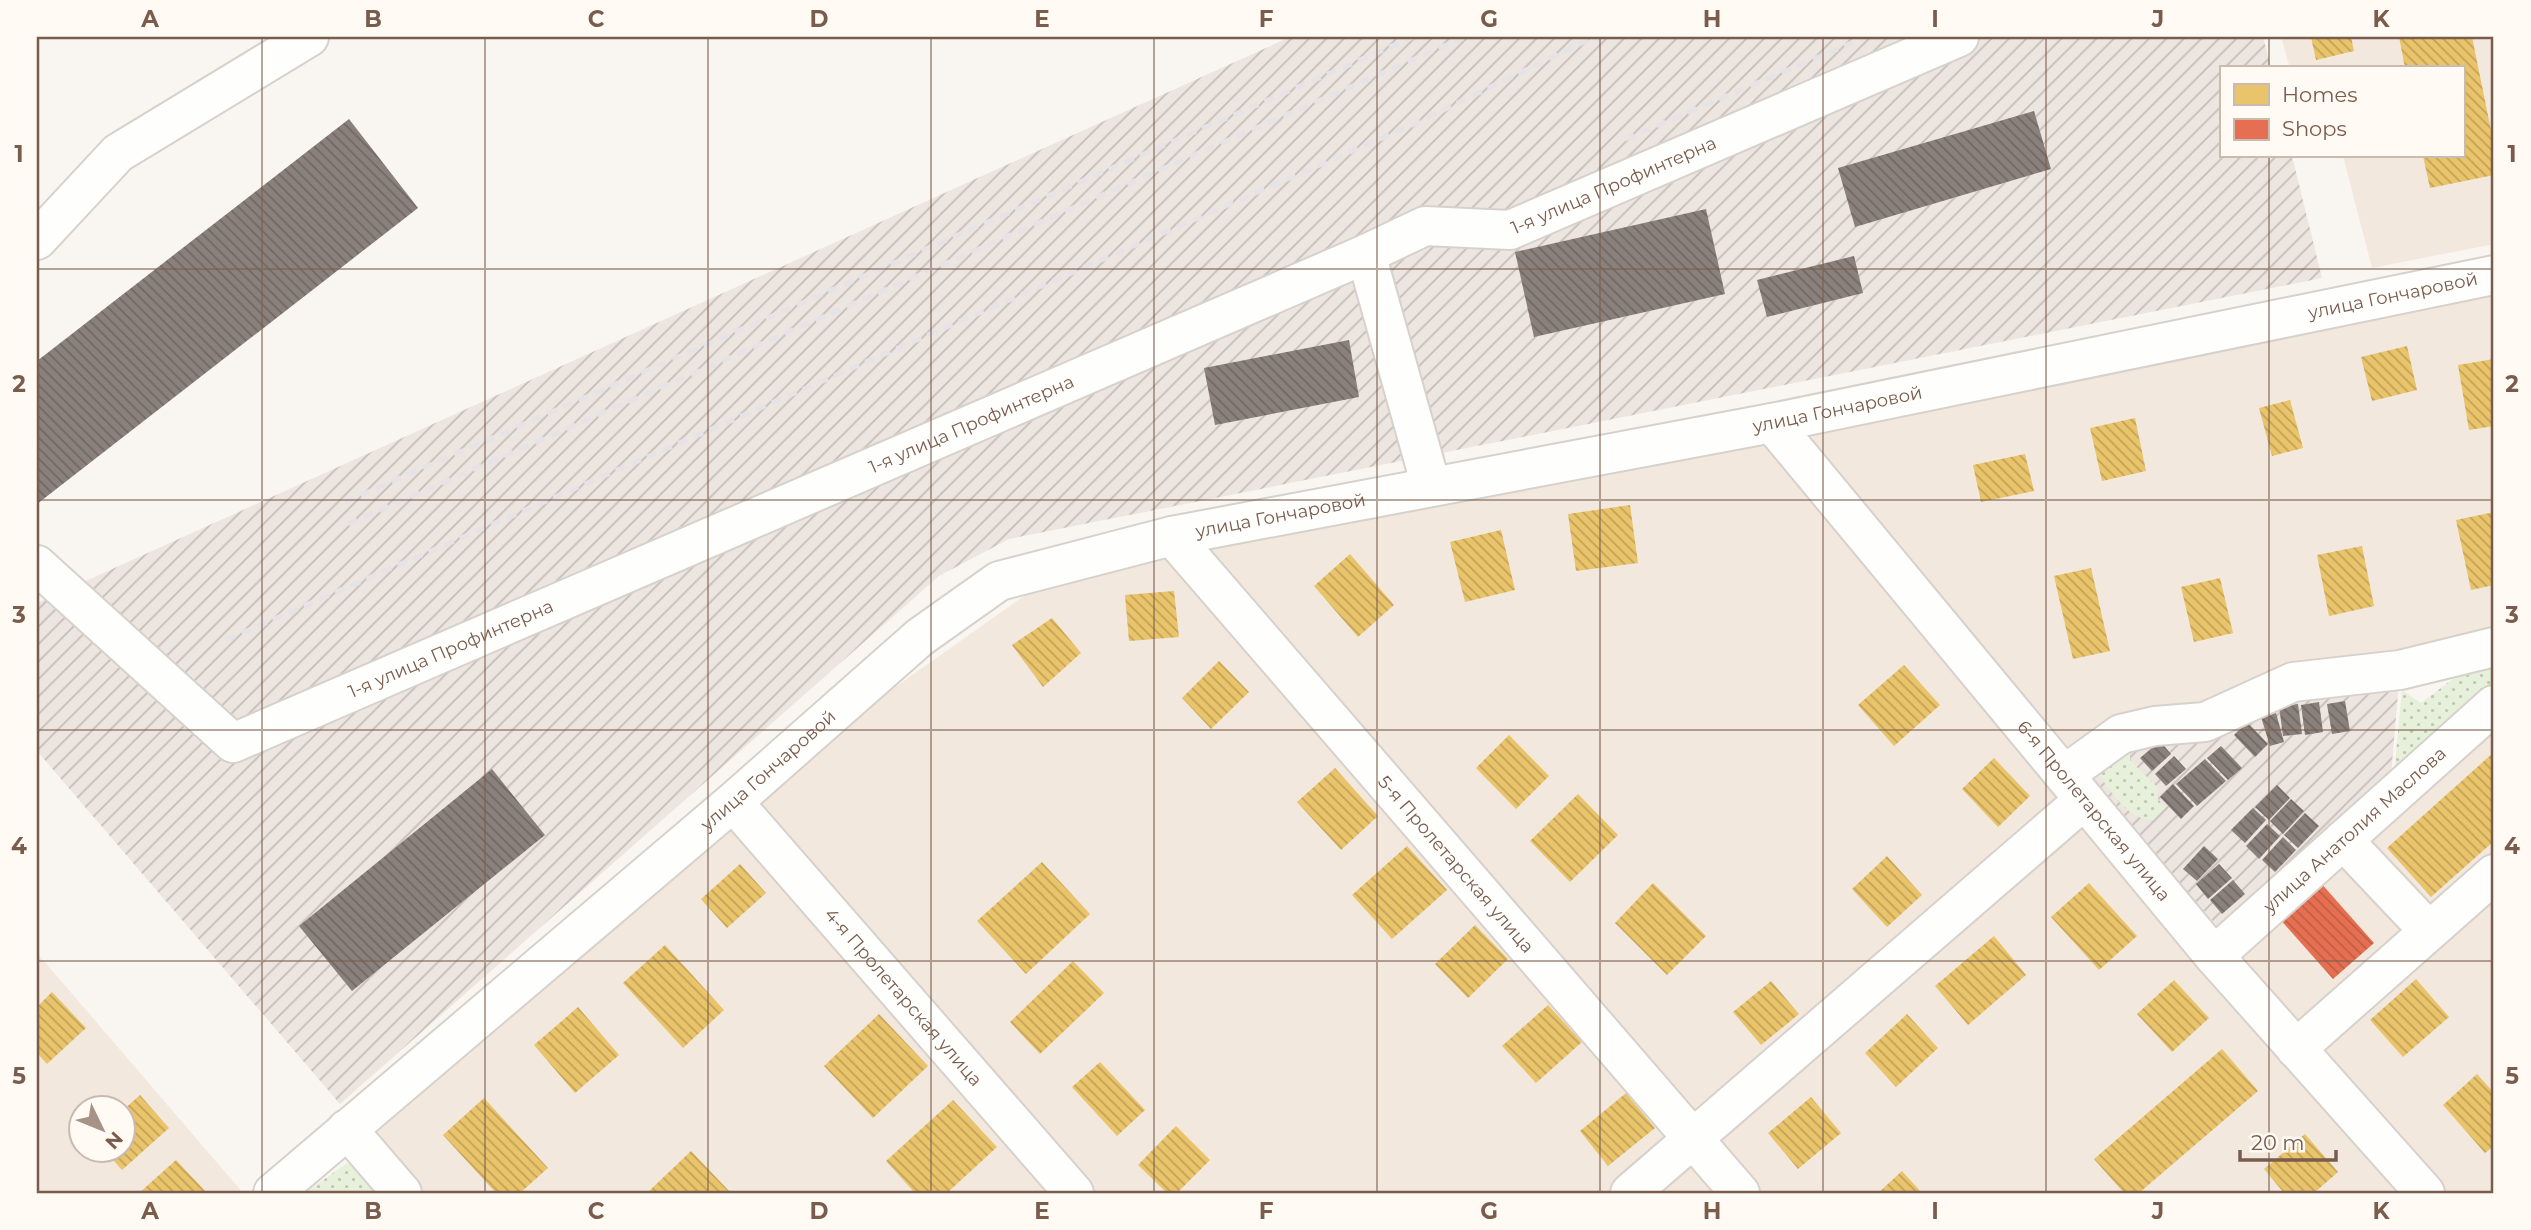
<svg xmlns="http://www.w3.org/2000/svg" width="2531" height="1230" viewBox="0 0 2531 1230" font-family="Montserrat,sans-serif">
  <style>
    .residential { fill: #f2e8de; fill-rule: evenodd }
    .industrial { fill: url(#industrial-furrows) }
    .grass { fill: url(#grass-dots) }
    .homes { fill: url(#homes-back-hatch) }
    .shops { fill: url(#shops-back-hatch) }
    .industry { fill: url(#industry-back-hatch) }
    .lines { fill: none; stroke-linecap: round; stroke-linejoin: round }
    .minor-casing { stroke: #d7d1cb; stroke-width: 42 }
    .minor { stroke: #fefefd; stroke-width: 38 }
    .rail { stroke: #e6e3e7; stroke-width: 5; stroke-dasharray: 10 7; stroke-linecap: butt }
    .grid { fill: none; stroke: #7a5c4d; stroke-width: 2; stroke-opacity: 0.55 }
    .labels { text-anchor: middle; stroke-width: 7; stroke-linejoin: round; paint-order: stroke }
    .street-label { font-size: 18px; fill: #7a5c4d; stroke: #fffaf3 }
    .neatline { fill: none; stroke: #7a5c4d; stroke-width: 2.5 }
    .grid-label { font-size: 23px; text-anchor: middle; font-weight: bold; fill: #7a5c4d }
  </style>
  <defs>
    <pattern id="industrial-furrows" width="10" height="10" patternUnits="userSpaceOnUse" patternTransform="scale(1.75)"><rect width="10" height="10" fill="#ede5e0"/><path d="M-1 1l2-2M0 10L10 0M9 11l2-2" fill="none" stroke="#c5bdb8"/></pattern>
    <pattern id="grass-dots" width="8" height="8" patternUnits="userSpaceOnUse" patternTransform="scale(1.75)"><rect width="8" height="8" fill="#e7f0db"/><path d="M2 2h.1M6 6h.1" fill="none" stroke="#c0c6b4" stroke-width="1.8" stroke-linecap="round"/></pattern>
    <pattern id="homes-back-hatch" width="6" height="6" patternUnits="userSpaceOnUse" patternTransform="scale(1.75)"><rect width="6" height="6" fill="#e9c46a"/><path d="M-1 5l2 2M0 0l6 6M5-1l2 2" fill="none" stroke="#c2a259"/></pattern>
    <pattern id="shops-back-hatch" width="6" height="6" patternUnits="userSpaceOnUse" patternTransform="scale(1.75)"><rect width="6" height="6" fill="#e76f51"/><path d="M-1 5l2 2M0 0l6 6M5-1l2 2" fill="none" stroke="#c05e45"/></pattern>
    <pattern id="industry-back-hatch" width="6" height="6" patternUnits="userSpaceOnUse" patternTransform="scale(1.75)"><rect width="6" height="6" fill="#8a817c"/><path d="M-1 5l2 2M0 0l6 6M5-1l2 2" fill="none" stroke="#716863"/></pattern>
  </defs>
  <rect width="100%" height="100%" fill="#f9f5f0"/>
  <g class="residential">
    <polygon points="2281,37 2494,37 2494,244 2372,268 2343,156 2463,156 2463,68 2290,68"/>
    <polygon points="2494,275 2494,647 2064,775 2214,955 2494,705 2494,1193 402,1193 347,1129 733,802 1038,586 1177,541"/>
    <path d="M 37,953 L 243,1193 L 37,1193 ZM 80,1108 L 122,1108 L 122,1150 L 80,1150 Z"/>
  </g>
  <g class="industrial">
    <polygon points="1290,37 2263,37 2271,68 2221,68 2221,156 2292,156 2322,278 1009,539 939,576 340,1104 37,751 37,603"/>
    <polygon points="2400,670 2390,787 2225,935 2082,772 2121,734"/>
  </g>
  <g class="grass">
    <polygon points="2494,655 2494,696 2393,785 2402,690 2421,703 2474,663"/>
    <path d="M 2128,749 L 2131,761 L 2158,788 L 2157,797 L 2164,808 L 2153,820 C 2126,820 2111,790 2095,770 Z"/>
    <polygon points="347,1163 388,1193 305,1193"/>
  </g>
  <g class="homes">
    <polygon points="2311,37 2351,37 2354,51 2316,60"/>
    <polygon points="2399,37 2472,37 2494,145 2494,175 2430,188 2423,156 2463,156 2463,68 2405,68"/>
    <polygon points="2407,346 2417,390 2372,401 2361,357"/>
    <polygon points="2494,359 2494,426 2469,430 2458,365"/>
    <polygon points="2290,400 2303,448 2272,456 2259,408"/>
    <polygon points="2135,418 2146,471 2102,481 2090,428"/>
    <polygon points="2025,454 2034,491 1981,502 1973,465"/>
    <polygon points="1630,505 1638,563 1576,571 1568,514"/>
    <polygon points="2494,512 2494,585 2471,590 2456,520"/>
    <polygon points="1501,530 1515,590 1465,602 1450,542"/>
    <polygon points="2362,546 2374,606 2329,616 2317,555"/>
    <polygon points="1350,554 1394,605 1358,637 1314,586"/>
    <polygon points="2091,568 2110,651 2073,659 2054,576"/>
    <polygon points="2220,578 2233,633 2194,642 2181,587"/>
    <polygon points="1174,591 1179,637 1129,641 1125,595"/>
    <polygon points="1052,618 1081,653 1043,687 1012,645"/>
    <polygon points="1219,661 1249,692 1211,729 1182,698"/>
    <polygon points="1904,665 1940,705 1894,746 1858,705"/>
    <polygon points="1509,735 1549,776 1516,809 1476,768"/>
    <polygon points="2494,752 2494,841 2431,897 2387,848"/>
    <polygon points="1994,758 2030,796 1998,827 1962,789"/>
    <polygon points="1335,768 1378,816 1341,850 1297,802"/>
    <polygon points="1578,794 1618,835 1570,882 1530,841"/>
    <polygon points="1407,846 1447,890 1392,939 1352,895"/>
    <polygon points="1887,856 1922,895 1887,927 1852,889"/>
    <polygon points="1042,862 1090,914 1026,974 977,921"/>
    <polygon points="740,864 766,893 727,928 701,899"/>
    <polygon points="1653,883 1706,936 1667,975 1615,923"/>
    <polygon points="2089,883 2137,936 2099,970 2051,917"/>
    <polygon points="1475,925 1508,959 1468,998 1435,964"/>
    <polygon points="1994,936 2026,975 1968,1025 1935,986"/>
    <polygon points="665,945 724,1010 683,1048 623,983"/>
    <polygon points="1073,961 1104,993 1040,1054 1010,1022"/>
    <polygon points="2416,979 2449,1017 2403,1057 2370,1020"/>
    <polygon points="2174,980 2209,1018 2172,1052 2137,1014"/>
    <polygon points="1771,981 1799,1014 1761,1045 1733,1012"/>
    <polygon points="52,992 86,1028 47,1064 37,1053 37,1007"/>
    <polygon points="1548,1005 1582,1042 1536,1083 1502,1046"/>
    <polygon points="578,1007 619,1055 575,1093 534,1045"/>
    <polygon points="879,1014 928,1066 873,1118 824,1066"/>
    <polygon points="1907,1014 1938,1048 1896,1087 1865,1053"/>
    <polygon points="2222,1049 2258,1091 2139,1193 2124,1193 2094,1159"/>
    <polygon points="1100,1062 1145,1110 1117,1136 1072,1087"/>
    <polygon points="2477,1074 2494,1093 2494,1146 2485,1153 2443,1105"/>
    <polygon points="1626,1093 1655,1128 1608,1166 1580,1131"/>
    <polygon points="140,1095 169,1128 122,1170 104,1150 122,1150 122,1111"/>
    <polygon points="1811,1097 1841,1133 1798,1169 1768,1133"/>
    <polygon points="484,1098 548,1168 520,1193 496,1193 443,1135"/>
    <polygon points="953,1100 997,1147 947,1193 915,1193 886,1161"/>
    <polygon points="1176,1126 1210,1160 1177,1193 1167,1193 1138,1165"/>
    <polygon points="2305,1134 2338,1172 2314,1193 2284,1193 2264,1169"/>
    <polygon points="691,1151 731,1193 647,1193"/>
    <polygon points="176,1160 207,1193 139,1193"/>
    <polygon points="1902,1171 1922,1193 1878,1193"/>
  </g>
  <polygon class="shops" points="2319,881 2374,943 2333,979 2278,917"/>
  <g class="industry">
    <polygon points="2034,111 2051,169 1855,227 1838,168"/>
    <polygon points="349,119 418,208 37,504 37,361"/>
    <polygon points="1706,209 1725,294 1534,337 1515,252"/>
    <polygon points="1854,256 1863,293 1767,317 1757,280"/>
    <polygon points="1349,340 1359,397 1215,425 1204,368"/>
    <polygon points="2345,701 2350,731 2332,734 2327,704"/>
    <polygon points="2319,702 2323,732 2305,735 2301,705"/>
    <polygon points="2298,704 2302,734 2283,736 2279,706"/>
    <polygon points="2276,713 2284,742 2270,746 2261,717"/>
    <polygon points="2247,722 2268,744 2255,757 2234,735"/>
    <polygon points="2160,741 2171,754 2152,771 2140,758"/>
    <polygon points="2221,746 2242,768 2228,780 2207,758"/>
    <polygon points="2174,756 2186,769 2166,786 2155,774"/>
    <polygon points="2205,759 2226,781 2197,806 2176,784"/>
    <polygon points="492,769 545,835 352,991 299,926"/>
    <polygon points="2173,784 2194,806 2181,819 2160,797"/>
    <polygon points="2277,785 2290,798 2269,820 2255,807"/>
    <polygon points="2291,799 2304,811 2283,834 2270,821"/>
    <polygon points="2253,808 2266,820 2245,843 2231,830"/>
    <polygon points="2305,813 2319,826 2298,848 2284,835"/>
    <polygon points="2267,824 2280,836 2259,859 2246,846"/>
    <polygon points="2283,837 2296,850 2275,872 2262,860"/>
    <polygon points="2204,846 2218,859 2197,881 2183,869"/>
    <polygon points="2219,864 2232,878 2208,899 2196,884"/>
    <polygon points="2233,880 2245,894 2222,914 2210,900"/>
  </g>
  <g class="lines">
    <defs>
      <g id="minor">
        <polyline points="37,240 118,153 309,37"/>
        <polyline points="1366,254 1431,486"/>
        <path id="s1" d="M 1772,423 L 2214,956 L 2425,1193"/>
        <path id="s2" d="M 1172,536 L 1740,1193"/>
        <path id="s3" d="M 37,565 L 233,743 L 1366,254 L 1425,226 L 1510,230 L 1959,37"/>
        <polyline points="2064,775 2121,734 2155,726 2205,722 2293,682 2400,670 2494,647"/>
        <path id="s4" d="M 733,802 L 1074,1193"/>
        <polyline points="2343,840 2429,931"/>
        <path id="s5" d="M 2214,956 L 2494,705"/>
        <polyline points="2296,1049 2494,874"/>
        <polyline points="347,1129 402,1193"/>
        <path id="s6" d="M 273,1193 L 733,802 L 920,637 L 999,581 L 1172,536 L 1772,423 L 2494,275"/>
        <polyline points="1630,1193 2083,801"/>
      </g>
    </defs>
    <use href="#minor" class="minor-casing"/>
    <use href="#minor" class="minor"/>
    <g class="rail">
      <polyline points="1625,139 1866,37"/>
      <polyline points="345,502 1413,37"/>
      <polyline points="348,524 1465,37"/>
      <polyline points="226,640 1412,125 1594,37"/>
    </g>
  </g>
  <path class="grid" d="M 262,37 L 262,1193M 485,37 L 485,1193M 708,37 L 708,1193M 931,37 L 931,1193M 1154,37 L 1154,1193M 1377,37 L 1377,1193M 1600,37 L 1600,1193M 1823,37 L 1823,1193M 2046,37 L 2046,1193M 2269,37 L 2269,68M 2269,156 L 2269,1193M 37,269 L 2494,269M 37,500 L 2494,500M 37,730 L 2494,730M 37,961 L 2494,961"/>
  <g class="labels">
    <g class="street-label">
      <text dy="6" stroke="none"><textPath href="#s3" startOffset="1762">1-я улица Профинтерна</textPath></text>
      <text dy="6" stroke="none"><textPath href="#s6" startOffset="2373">улица Гончаровой</textPath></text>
      <text dy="6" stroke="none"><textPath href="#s6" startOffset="1806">улица Гончаровой</textPath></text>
      <text dy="6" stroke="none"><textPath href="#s3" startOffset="1069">1-я улица Профинтерна</textPath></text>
      <text dy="6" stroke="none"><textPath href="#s6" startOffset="1239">улица Гончаровой</textPath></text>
      <text dy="6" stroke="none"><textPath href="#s3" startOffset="502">1-я улица Профинтерна</textPath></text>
      <text dy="6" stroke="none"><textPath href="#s6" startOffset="651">улица Гончаровой</textPath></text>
      <text dy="6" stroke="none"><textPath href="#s1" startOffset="504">6-я Пролетарская улица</textPath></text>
      <text dy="6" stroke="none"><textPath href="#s5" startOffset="189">улица Анатолия Маслова</textPath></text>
      <text dy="6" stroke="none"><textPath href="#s2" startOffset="434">5-я Пролетарская улица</textPath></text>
      <text dy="6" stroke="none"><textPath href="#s4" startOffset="259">4-я Пролетарская улица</textPath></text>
    </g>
  </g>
  <rect width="2531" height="1230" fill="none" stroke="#fffaf3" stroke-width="77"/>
  <rect x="2220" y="66" width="245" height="91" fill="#fffaf3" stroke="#cabbb1" stroke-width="2"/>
  <rect x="2234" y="84" width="35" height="21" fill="#e9c46a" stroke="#cabbb1" stroke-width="2"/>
  <text x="2282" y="102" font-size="21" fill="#7a5c4d">Homes</text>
  <rect x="2234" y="119" width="35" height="21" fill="#e76f51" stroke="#cabbb1" stroke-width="2"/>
  <text x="2282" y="136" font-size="21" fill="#7a5c4d">Shops</text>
  <g transform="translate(102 1129) rotate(133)"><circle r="33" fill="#fffaf3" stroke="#cabbb1" stroke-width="2"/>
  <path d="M0-5L12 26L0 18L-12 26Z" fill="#a69286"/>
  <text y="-10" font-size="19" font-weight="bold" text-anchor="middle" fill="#7a5c4d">N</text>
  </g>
  <path d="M2240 1150v10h96v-10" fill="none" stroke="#7a5c4d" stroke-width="3.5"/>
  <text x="2251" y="1150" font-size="21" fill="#7a5c4d" stroke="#fffaf3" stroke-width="5" paint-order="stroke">20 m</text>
  <rect x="38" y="38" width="2454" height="1154" class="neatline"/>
  <g class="grid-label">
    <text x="150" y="27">A</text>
    <text x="373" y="27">B</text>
    <text x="596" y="27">C</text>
    <text x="819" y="27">D</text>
    <text x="1042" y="27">E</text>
    <text x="1266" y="27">F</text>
    <text x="1489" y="27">G</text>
    <text x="1712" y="27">H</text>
    <text x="1935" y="27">I</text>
    <text x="2158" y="27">J</text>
    <text x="2381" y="27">K</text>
    <text x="19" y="162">1</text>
    <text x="2512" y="162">1</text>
    <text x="19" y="392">2</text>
    <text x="2512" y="392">2</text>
    <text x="19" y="623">3</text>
    <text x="2512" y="623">3</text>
    <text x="19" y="854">4</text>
    <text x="2512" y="854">4</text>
    <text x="19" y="1084">5</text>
    <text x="2512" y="1084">5</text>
    <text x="150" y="1219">A</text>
    <text x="373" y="1219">B</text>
    <text x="596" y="1219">C</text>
    <text x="819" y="1219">D</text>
    <text x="1042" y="1219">E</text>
    <text x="1266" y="1219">F</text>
    <text x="1489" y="1219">G</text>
    <text x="1712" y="1219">H</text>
    <text x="1935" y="1219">I</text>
    <text x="2158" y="1219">J</text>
    <text x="2381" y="1219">K</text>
  </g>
</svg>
